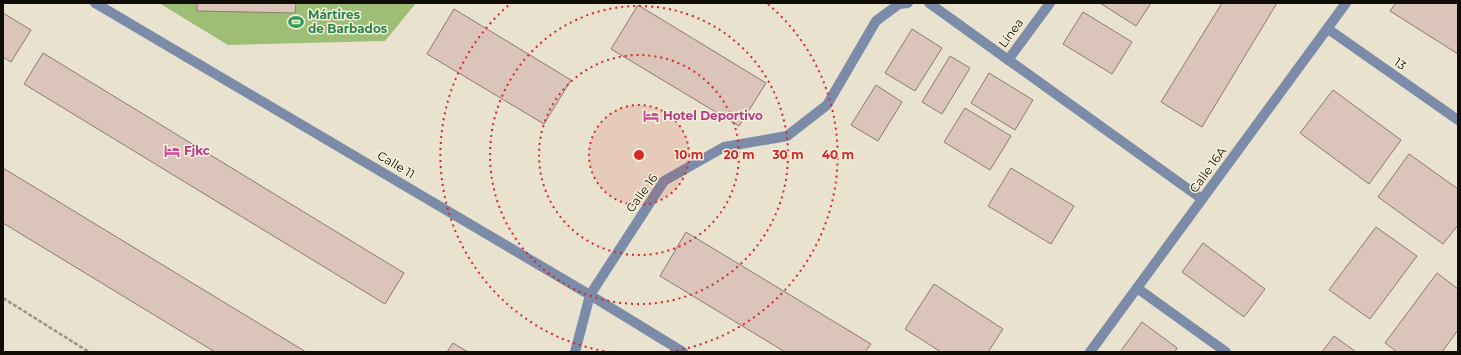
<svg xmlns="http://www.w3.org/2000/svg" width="1461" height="355" viewBox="0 0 1461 355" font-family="Montserrat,sans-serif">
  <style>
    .green { fill: #9fbe75 }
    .building { fill: #dbc5bb; stroke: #8d7970 }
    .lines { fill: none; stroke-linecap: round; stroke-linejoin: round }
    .path { stroke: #999485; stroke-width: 2.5; stroke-dasharray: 4 2; stroke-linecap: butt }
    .street { stroke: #7b8ba8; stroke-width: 10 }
    .ring { fill: none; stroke: #d62828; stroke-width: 2; stroke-dasharray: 2 4 }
    .labels { text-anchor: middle; stroke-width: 3; stroke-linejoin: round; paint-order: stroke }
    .leisure-label { font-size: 12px; font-weight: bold; fill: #27864d; stroke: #f7f0db; text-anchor: start }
    .street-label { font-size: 12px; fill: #0f0d06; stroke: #f7f0db }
    .hotel-label { font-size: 12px; font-weight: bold; fill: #b23c85; stroke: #f7f0db; text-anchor: start }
    .centre { fill: #d62828; stroke: #f7f0db; stroke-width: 2 }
    .ring-label { font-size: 12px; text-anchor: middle; font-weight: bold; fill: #d62828; stroke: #f7f0db; stroke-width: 3; stroke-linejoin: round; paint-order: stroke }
  </style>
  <rect width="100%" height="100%" fill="#e9e2ce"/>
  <polygon class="green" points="159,3 416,3 385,41 228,45"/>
  <g class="building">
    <polygon points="197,3 296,3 295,13 197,11"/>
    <polygon points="1100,3 1151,3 1136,26"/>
    <polygon points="1222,3 1277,3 1202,127 1161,102"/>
    <polygon points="1396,3 1458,3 1458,54 1390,11"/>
    <polygon points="638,5 766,83 739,126 611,49"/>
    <polygon points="454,9 571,80 544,124 427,54"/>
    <polygon points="1083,12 1132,42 1112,74 1063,44"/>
    <polygon points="3,13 31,30 11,62 3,57"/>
    <polygon points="912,29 942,48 915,91 885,73"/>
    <polygon points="43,53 404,273 385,304 24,84"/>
    <polygon points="950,56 970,68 942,114 922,102"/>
    <polygon points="989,73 1033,100 1015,130 971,103"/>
    <polygon points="876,85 902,102 878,141 851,125"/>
    <polygon points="1333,90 1401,140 1369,184 1300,133"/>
    <polygon points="965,108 1011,136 990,170 944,142"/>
    <polygon points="1409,154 1458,189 1458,225 1443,244 1378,197"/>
    <polygon points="3,168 306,352 215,352 3,223"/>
    <polygon points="1011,168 1074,206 1051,244 988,206"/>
    <polygon points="1376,227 1417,256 1370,319 1329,290"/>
    <polygon points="686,232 871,344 865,352 785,352 660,276"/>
    <polygon points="1203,243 1265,289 1244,317 1182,272"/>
    <polygon points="1437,273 1458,289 1458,330 1442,352 1397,352 1385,343"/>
    <polygon points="934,284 1003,329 988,352 941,352 905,329"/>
    <polygon points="1142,322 1177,348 1175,352 1120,352"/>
    <polygon points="1334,336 1356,352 1322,352"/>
    <polygon points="453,343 468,352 447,352"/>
  </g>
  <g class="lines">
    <polyline class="path" points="3,298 89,352"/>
    <g class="street">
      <polyline points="95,3 590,295 683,352"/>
      <polyline points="929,3 1202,199"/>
      <polyline points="1328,29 1458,120"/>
      <polyline points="1008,60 1050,3"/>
      <polyline points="1137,288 1226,352"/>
      <polyline points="575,352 590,295 664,181 724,147 787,136 827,105 876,21 899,4 908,3"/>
      <polyline points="1090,352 1346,3"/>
    </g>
  </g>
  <circle cx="639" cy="155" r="50" fill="#d62828" fill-opacity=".12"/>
  <g class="ring">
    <circle cx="639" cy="155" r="50"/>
    <circle cx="639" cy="155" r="100"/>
    <circle cx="639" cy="155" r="149"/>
    <path d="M610 352A199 199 0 0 1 510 4M768 4A199 199 0 0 1 668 352"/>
  </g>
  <defs>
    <symbol id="stadium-bare" viewBox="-9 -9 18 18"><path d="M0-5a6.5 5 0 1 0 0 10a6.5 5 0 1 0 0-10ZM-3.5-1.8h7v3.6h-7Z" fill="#2e9e5b" stroke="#f7f0db" stroke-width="2.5" paint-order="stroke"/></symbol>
    <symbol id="hotel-bare" viewBox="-9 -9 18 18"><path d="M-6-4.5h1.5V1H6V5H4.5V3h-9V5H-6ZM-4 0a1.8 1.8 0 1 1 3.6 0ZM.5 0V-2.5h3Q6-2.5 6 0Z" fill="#d1479c" stroke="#f7f0db" stroke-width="2.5" paint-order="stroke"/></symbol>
  </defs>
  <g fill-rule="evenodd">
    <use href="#stadium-bare" x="285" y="11" width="22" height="22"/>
    <use href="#hotel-bare" x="640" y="105" width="22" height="22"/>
    <use href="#hotel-bare" x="161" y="140" width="22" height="22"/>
  </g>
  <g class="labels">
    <g class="leisure-label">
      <text x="308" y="19">Mártires<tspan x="308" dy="14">de Barbados</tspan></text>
    </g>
    <g class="street-label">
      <text transform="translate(1011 33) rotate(-54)" y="4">Línea</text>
      <text transform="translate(1400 64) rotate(35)" y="4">13</text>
      <text transform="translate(396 165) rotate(31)" y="4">Calle 11</text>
      <text transform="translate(1208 170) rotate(-54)" y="4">Calle 16A</text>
      <text transform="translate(642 193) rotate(-54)" y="4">Calle 16</text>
    </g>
    <g class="hotel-label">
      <text x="663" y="120">Hotel Deportivo</text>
      <text x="184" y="155">Fjkc</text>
    </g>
  </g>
  <circle cx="639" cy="155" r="6" class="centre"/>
  <g class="ring-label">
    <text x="689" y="159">10 m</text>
    <text x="739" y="159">20 m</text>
    <text x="788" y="159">30 m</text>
    <text x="838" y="159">40 m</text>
  </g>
  <rect width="1461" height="355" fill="none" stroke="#0f0d06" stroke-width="8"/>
</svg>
